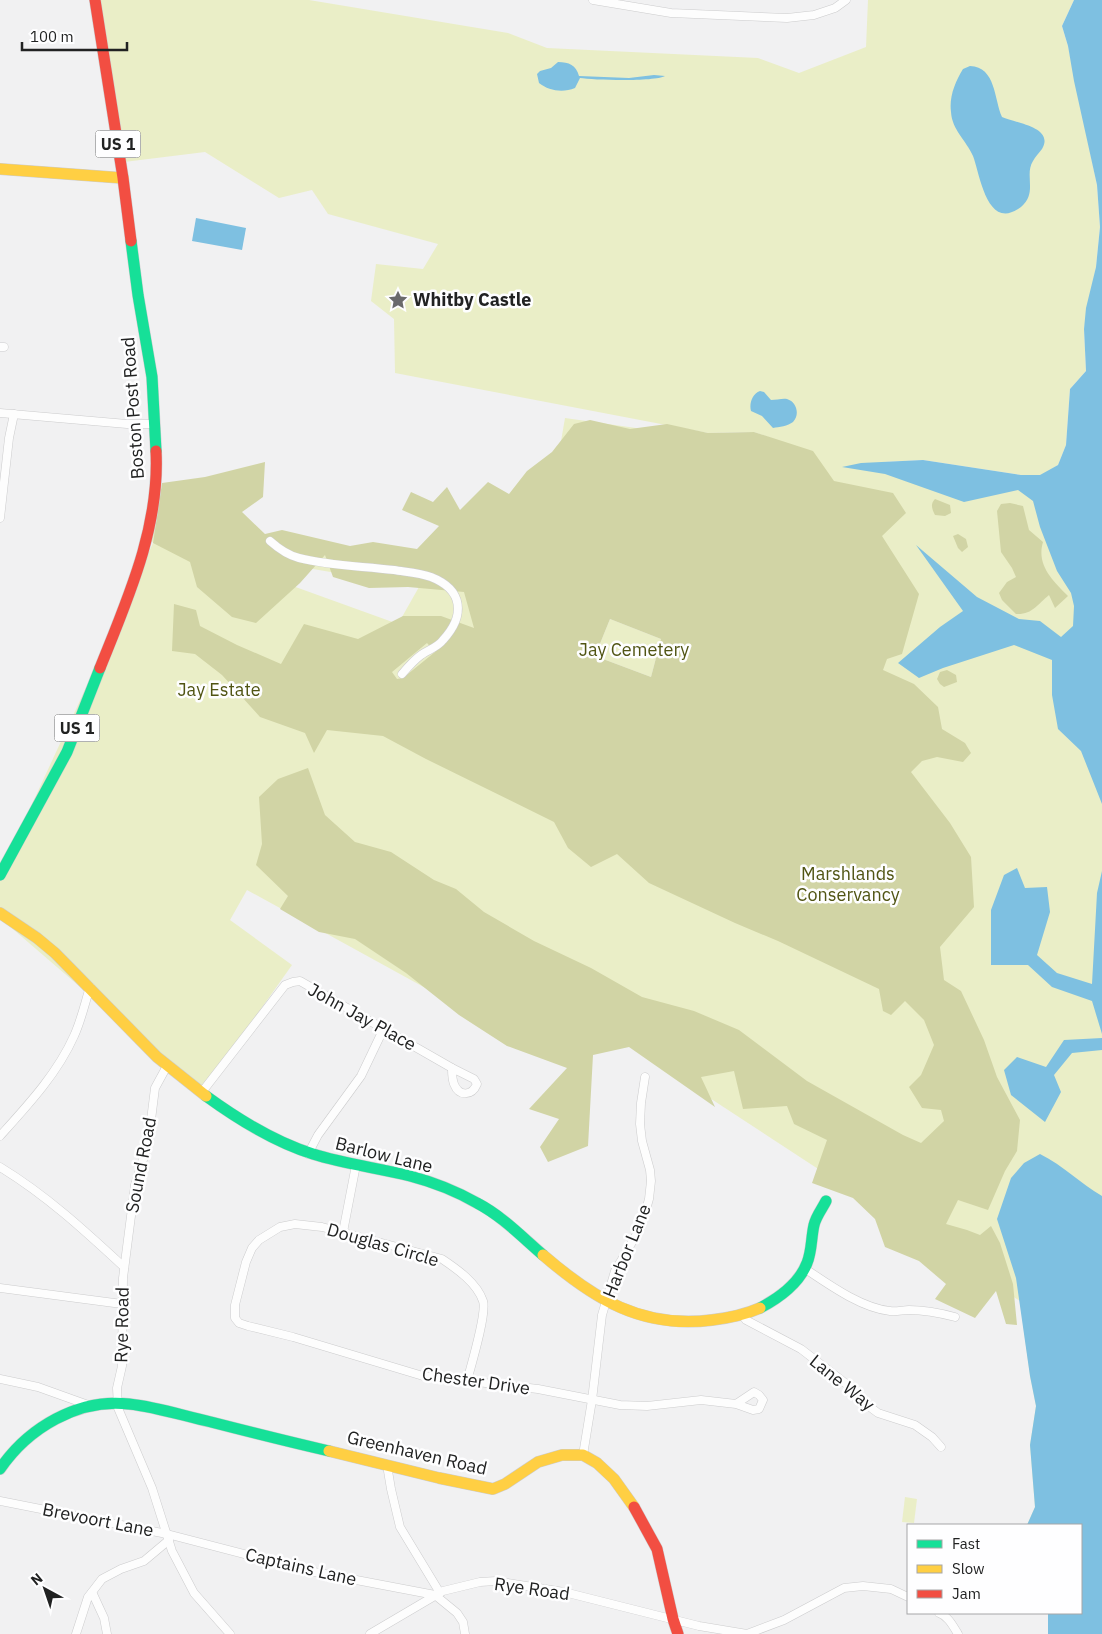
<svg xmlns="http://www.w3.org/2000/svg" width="1102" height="1634" viewBox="0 0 1102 1634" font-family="'IBM Plex Sans',sans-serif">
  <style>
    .green { fill: #eaeec7; fill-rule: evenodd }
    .forest { fill: #d1d4a5; fill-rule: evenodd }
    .water { fill: #7ec0e1 }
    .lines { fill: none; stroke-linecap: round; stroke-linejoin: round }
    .street-casing { stroke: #cccccd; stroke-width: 9 }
    .fast-casing { stroke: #cccccd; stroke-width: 12 }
    .slow-casing { stroke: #cccccd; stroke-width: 12 }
    .jam-casing { stroke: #cccccd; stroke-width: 12 }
    .street { stroke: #fdfdfd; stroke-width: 8 }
    .fast { stroke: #16e098; stroke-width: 11 }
    .slow { stroke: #ffcf43; stroke-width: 11 }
    .jam { stroke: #f24e42; stroke-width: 11 }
    .labels { text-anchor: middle; stroke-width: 5; stroke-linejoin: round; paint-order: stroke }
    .shield { fill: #fefeff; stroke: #636464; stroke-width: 1 }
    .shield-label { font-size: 16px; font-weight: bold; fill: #212222 }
    .poi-label { font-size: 18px; font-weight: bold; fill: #212222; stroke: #fefeff; text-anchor: start }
    .street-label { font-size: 18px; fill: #212222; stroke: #fefeff }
    .park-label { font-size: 18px; fill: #505413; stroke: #fefeff }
  </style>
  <rect width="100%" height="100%" fill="#f1f1f2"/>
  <g class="green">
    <path d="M 99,0 L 309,0 L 508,33 L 547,48 L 758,58 L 799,73 L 866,47 L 868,0 L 1074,0 L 1062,26 L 1068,46 L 1097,185 L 1100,227 L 1096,267 L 1084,329 L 1086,371 L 1070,389 L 1066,445 L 1058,465 L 1040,476 L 1021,475 L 923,460 L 883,462 L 1102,494 L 1102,1519 L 1081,1525 L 1027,1525 L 1035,1507 L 1030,1445 L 1036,1406 L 1030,1376 L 1020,1301 L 612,1034 L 500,1029 L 247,890 L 230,920 L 292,965 L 202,1092 L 0,918 L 0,873 L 153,543 L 148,534 L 159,521 L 609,597 L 509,647 L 663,709 L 699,622 L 538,575 L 565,418 L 813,453 L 754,432 L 708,433 L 395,373 L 394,319 L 371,301 L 376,264 L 423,269 L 438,244 L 328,214 L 312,190 L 279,198 L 205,152 L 124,162 ZM 188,548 L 189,548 L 419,587 L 398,624 Z"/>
    <polygon points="610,619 661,639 651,677 595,656"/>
    <polygon points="905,1497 917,1499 914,1523 902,1522"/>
  </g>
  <g class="forest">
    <path d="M 590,420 L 630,429 L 667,424 L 708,433 L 754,432 L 813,451 L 834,481 L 893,493 L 906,513 L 882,536 L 919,594 L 902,654 L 887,659 L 883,670 L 914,684 L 938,707 L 942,729 L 965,743 L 971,753 L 963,762 L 937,757 L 922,761 L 911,772 L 950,823 L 971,857 L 974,907 L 940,947 L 944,980 L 961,991 L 984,1040 L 997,1077 L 1020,1120 L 1017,1151 L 1005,1171 L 988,1210 L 958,1200 L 946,1224 L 967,1230 L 980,1235 L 991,1226 L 1000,1243 L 1013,1284 L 1017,1325 L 1006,1324 L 996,1291 L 975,1318 L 935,1299 L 946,1284 L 919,1261 L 885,1247 L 875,1219 L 853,1198 L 812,1183 L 827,1140 L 794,1124 L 787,1106 L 743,1109 L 734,1071 L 701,1077 L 715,1107 L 629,1047 L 593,1055 L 588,1146 L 548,1162 L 540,1147 L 559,1119 L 529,1109 L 567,1068 L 507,1046 L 459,1015 L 406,973 L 355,939 L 319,932 L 280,909 L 288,896 L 256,865 L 262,844 L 259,797 L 278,779 L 308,768 L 325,815 L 355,842 L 391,852 L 434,880 L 456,889 L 484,912 L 534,941 L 591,968 L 642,997 L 694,1011 L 739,1030 L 807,1081 L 903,1135 L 921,1143 L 944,1121 L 941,1110 L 922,1108 L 909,1087 L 921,1075 L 934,1045 L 924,1020 L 905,1001 L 891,1015 L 883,1011 L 879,989 L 778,941 L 735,923 L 649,883 L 617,854 L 591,867 L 568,848 L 554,822 L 426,759 L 383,736 L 327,730 L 314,753 L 305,733 L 260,717 L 222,675 L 195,654 L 172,651 L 174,604 L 196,610 L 200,626 L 237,645 L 281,664 L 304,624 L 358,639 L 403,616 L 441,616 L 474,628 L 464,592 L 408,587 L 369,588 L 333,577 L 325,555 L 300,583 L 256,623 L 232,617 L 197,587 L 190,562 L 153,543 L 162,483 L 205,477 L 265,462 L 263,497 L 242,512 L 265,534 L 282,530 L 350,546 L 373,542 L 417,549 L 439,526 L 402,510 L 411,492 L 433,502 L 447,487 L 460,510 L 488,482 L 509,494 L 527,471 L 552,452 L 574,424 ZM 610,619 L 661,639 L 651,677 L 595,656 ZM 427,643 L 435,652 L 403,678 L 397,679 L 392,672 Z"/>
    <path d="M 935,499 L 950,505 L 951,513 L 945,516 L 935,515 C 932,509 930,504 935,499 Z"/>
    <path d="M 1010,503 L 1023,506 L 1029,530 L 1043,542 C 1036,565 1053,581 1068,596 L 1055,608 L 1049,595 C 1038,604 1032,615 1016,614 L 1002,600 L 999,593 L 1007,582 L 1016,577 L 1012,568 L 1001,552 L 997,511 L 1001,504 Z"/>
    <polygon points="958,534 966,539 968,547 962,552 958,548 953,536"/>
    <polygon points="947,670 956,675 957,682 944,687 940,684 937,679 940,672"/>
  </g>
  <g class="water">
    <polygon points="1074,0 1102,0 1102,804 1081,751 1058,729 1052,695 1052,660 1014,645 943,668 919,678 898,663 940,627 963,611 916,545 977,597 1019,619 1040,621 1061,637 1073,626 1074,606 1071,593 1057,571 1040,527 1033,501 1018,490 964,502 885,474 842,467 861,463 923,460 1021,475 1040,475 1058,465 1066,445 1070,389 1086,371 1084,329 1086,308 1096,267 1100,227 1097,185 1074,81 1068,46 1062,26"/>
    <path d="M 558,62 C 569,62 576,65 579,76 L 629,78 L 654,75 L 665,76 C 654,82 593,80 580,78 L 575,88 C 563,93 549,91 539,83 L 537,74 L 540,71 L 551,68 Z"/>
    <path d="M 970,66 C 996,67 994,99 1002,117 C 1015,123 1055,127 1042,149 C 1039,153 1035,157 1033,161 C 1024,175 1038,193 1021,207 C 987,233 980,174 973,156 C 966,140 952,130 951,112 C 949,97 955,82 963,69 Z"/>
    <polygon points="196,218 246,228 242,250 192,241"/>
    <path d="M 760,391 L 764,392 L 771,400 C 776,400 783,398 787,399 C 797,402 800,415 793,422 C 788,426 779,427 773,428 L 762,416 L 751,411 C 749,404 752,394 760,391 Z"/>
    <polygon points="1017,868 1025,888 1047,887 1050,912 1037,955 1057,973 1092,984 1097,893 1102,871 1102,1034 1092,1001 1052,987 1028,965 991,965 991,910 1004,875"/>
    <polygon points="1102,1038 1102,1050 1072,1053 1054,1075 1061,1092 1045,1122 1011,1095 1004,1070 1017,1057 1046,1067 1064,1040"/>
    <path d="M 1040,1154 C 1064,1166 1080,1183 1102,1196 L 1102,1634 L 1048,1634 L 1048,1613 L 1081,1613 L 1081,1525 L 1027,1525 L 1035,1507 L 1030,1445 L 1036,1406 L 1030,1376 L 1016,1278 L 997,1219 L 1011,1178 L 1024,1163 Z"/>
  </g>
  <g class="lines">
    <defs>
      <g id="street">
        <polyline points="593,0 671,13 787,18 814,15 835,8 846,0"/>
        <polyline points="0,347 4,347"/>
        <polyline points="0,413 127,424 155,424"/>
        <polyline points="0,518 9,438 14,414"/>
        <path d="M 270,541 C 279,549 287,555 299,558 C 330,566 362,566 394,570 C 406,572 420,573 431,577 C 464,590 465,616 443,640 C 438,647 428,650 421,655 C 414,660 408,667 402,674"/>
        <polyline points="167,1066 155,1088 148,1144 135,1185 123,1278 122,1366 117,1388 118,1408 152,1488 172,1551 194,1593 230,1634"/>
        <path d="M 452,1068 L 474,1079 L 477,1084 C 472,1096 459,1097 454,1084 C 452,1079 452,1073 452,1068 Z"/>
        <polyline points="202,1092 285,985 293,982 300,981 452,1068"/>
        <path d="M 0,1136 C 28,1105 57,1074 74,1036 C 81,1021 85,1003 90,987"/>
        <polyline points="308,1154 318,1135 361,1076 383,1030"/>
        <path d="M 0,1167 C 46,1195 84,1230 124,1267"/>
        <polyline points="343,1232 356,1165"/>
        <path d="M 804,1268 C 828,1284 861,1308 890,1311 C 896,1312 903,1310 909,1310 C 925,1310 940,1313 955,1317"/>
        <polyline points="0,1288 122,1304"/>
        <polyline points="743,1316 746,1320 801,1349 849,1386 870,1407 878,1413 915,1425 932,1437 941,1447"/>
        <polyline points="0,1379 38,1387 91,1406"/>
        <path d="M 467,1381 C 471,1366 487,1313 483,1301 C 477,1283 457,1269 442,1259 L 322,1227 L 295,1224 L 280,1227 L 259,1240 L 252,1248 L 246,1262 L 235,1305 L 235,1318 L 239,1323 L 248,1326 L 293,1337 L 423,1376 L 538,1389 L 620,1405 L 647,1406 L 701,1400 L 736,1404 L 754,1392 L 759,1395 L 763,1400 L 759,1409 L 753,1410 L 736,1404"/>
        <polyline points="583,1455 592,1400 602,1315 615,1271 641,1227 649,1199 651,1181 650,1170 642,1141 640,1124 641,1103 645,1077"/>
        <polyline points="387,1465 391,1489 400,1527 440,1593"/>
        <polyline points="0,1501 167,1534 309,1571 435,1595 457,1613 463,1622 465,1634"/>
        <polyline points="92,1592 102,1579 121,1569 144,1561 169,1540"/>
        <path d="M 939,1613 C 948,1616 953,1626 958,1634"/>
        <polyline points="76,1634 88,1597 92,1592 104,1618 107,1634"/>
        <polyline points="370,1634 443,1591 480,1582 496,1581 564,1592 699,1626 747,1634 784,1620 844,1588 863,1586 891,1589 908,1597"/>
      </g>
      <g id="fast">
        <polyline points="131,241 138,295 152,377 156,451"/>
        <polyline points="0,875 67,752 100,668"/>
        <path d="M 206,1096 C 239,1120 274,1142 313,1154 C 345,1164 378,1168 410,1176 C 433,1182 456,1191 477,1203 C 502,1216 522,1237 543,1255"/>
        <path d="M 760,1308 C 779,1298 799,1284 807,1263 C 812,1251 811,1238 814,1225 C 816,1216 822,1209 826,1201"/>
        <path d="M 0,1469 C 28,1428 78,1398 129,1404 C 157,1407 184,1416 211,1422 C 250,1432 290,1442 329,1451"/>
      </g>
      <g id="slow">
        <polyline points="0,169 123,178"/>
        <polyline points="0,913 37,938 55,953 157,1057 206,1096"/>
        <path d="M 543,1255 C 594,1299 642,1329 712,1320 C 729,1318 744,1315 760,1308"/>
        <polyline points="329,1451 439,1478 493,1489 505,1484 538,1462 562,1455 583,1455 597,1463 614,1479 634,1507"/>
      </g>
      <g id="jam">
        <polyline points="95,0 123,178 131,241"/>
        <path d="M 100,668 C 128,598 160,527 156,451"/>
        <polyline points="634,1507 657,1549 673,1619 678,1634"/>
      </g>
    </defs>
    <use href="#street" class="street-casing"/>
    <use href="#fast" class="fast-casing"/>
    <use href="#slow" class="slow-casing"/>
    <use href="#jam" class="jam-casing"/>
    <use href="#street" class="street"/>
    <use href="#fast" class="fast"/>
    <use href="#slow" class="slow"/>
    <use href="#jam" class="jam"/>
  </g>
  <defs>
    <symbol id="sight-bare" viewBox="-9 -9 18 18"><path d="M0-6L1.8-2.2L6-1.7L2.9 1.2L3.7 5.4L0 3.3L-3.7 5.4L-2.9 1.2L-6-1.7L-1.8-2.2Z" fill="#6a6a6b" stroke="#fefeff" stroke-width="2.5" paint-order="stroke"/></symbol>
  </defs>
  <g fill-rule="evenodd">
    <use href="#sight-bare" x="384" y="286" width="28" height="28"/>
  </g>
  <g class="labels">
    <g class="shield">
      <rect x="95.5" y="130.5" width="45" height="27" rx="4"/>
      <rect x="54.5" y="714.5" width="45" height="27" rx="4"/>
    </g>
    <g class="shield-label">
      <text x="118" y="150">US 1</text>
      <text x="77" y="734">US 1</text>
    </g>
    <g class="poi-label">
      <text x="413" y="306">Whitby Castle</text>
    </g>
    <g class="street-label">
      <text transform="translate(133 408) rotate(-94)" y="6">Boston Post Road</text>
      <text transform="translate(362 1017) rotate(29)" y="6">John Jay Place</text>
      <text transform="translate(384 1155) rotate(14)" y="6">Barlow Lane</text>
      <text transform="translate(141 1165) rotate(-79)" y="6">Sound Road</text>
      <text transform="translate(383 1245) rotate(16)" y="6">Douglas Circle</text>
      <text transform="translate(627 1251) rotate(-68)" y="6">Harbor Lane</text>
      <text transform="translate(122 1325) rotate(-89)" y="6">Rye Road</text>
      <text transform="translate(476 1381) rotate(8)" y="6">Chester Drive</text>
      <text transform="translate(842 1383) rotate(39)" y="6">Lane Way</text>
      <text transform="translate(417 1453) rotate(13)" y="6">Greenhaven Road</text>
      <text transform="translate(98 1520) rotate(11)" y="6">Brevoort Lane</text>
      <text transform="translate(301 1567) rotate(13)" y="6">Captains Lane</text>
      <text transform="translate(532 1589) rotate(8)" y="6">Rye Road</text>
    </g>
    <g class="park-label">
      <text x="634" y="656">Jay Cemetery</text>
      <text x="219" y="696">Jay Estate</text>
      <text x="848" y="880">Marshlands<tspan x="848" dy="21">Conservancy</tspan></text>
    </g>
  </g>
  <rect x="907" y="1524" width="175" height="90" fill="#fefeff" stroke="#a6a6a7"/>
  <rect x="917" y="1540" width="25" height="8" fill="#16e098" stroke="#a6a6a7"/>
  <text x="952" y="1549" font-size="15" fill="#212222">Fast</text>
  <rect x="917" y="1565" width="25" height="8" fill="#ffcf43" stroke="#a6a6a7"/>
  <text x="952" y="1574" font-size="15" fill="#212222">Slow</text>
  <rect x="917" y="1590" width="25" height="8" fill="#f24e42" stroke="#a6a6a7"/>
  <text x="952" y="1599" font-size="15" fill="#212222">Jam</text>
  <g transform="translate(45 1589) rotate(320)" stroke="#fefeff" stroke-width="4" paint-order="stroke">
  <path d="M0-4L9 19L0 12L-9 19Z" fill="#212222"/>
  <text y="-8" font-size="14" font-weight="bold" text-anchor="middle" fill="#212222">N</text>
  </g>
  <path d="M22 42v8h105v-8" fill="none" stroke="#212222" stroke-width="2.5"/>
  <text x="30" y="42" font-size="15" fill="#212222" stroke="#fefeff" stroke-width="4" paint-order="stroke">100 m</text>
</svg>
